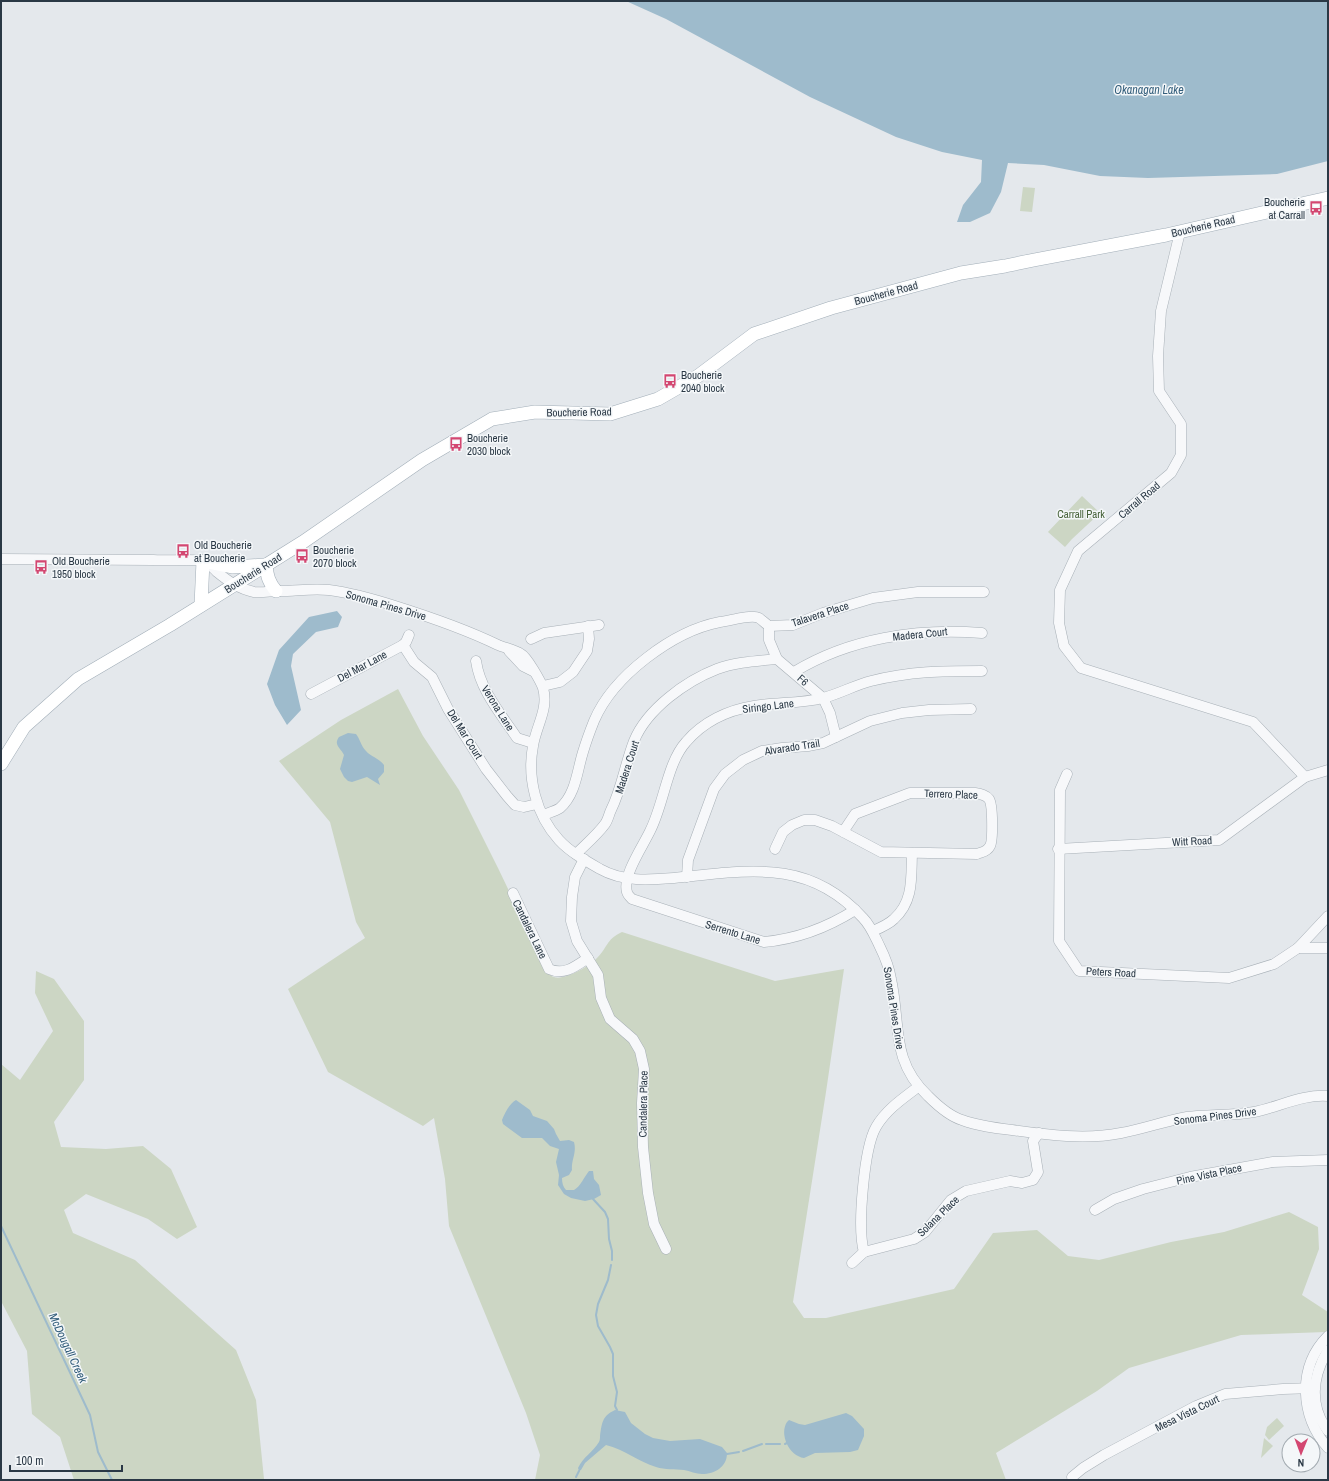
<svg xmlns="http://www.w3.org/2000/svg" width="1329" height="1481" viewBox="0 0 1329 1481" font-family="'Archivo Narrow',sans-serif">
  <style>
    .green { fill: #ccd6c4 }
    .water { fill: #9ebbcc }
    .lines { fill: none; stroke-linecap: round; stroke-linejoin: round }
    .stream { stroke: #9ebbcc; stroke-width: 2 }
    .minor-casing { stroke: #a8b0b7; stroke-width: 11 }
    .major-casing { stroke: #a2aeb8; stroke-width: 14 }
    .minor { stroke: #f7f8fa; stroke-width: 10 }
    .major { stroke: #fff; stroke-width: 13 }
    .labels { text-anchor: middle; stroke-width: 3; stroke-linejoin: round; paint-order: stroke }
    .poi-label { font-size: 11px; fill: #2a3845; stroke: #f4f7f9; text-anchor: start }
    .street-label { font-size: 11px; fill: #2a3845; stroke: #f4f7f9 }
    .park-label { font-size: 11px; fill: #456137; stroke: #f4f7f9 }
    .water-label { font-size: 12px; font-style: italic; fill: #335e7b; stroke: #f4f7f9 }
  </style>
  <rect width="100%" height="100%" fill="#e4e8ec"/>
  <g class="green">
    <polygon points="1023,187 1035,188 1032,212 1020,211"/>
    <polygon points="1082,496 1100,513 1072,539 1065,547 1048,532"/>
    <path d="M 398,689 L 423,736 L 459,790 L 498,868 L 546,968 C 548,972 550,976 554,977 C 564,981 589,966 596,959 C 608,948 605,940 622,932 L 775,981 L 844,969 L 826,1092 L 793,1302 L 804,1318 L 826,1318 L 954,1289 L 993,1233 L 1037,1230 L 1068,1256 L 1099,1260 L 1171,1242 L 1224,1232 L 1289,1212 L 1318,1227 L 1319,1249 L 1302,1295 L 1328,1312 L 1328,1330 L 1326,1332 L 1241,1335 L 1129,1368 L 1097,1391 L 996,1453 L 1006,1480 L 535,1480 L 540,1455 L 526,1413 L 449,1226 L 445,1179 L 434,1118 L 423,1126 L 328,1072 L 288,989 L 365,938 L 356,922 L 330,822 L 279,761 L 341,720 Z"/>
    <polygon points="36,971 54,979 84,1021 84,1080 54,1122 61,1147 106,1149 143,1146 171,1169 197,1227 177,1239 148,1219 86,1194 64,1210 73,1233 135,1260 236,1350 256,1400 264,1479 263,1480 74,1480 60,1437 32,1414 27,1351 2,1303 1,1298 1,1064 20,1080 53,1031 35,993"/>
    <polygon points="1277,1418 1284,1426 1269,1440 1265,1435 1267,1427"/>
    <polygon points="1264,1438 1273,1446 1261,1458"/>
  </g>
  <g class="water">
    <polygon points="626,1 1328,1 1328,161 1277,174 1148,178 1100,176 1044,165 1008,163 1001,192 990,213 970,222 957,222 963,205 981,182 982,160 942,152 896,137 810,97 666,19"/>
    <polygon points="337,611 342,617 338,627 316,632 293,654 291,666 301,710 287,725 275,705 267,684 279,650 309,617"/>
    <path d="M 348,733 L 356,734 C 360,739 361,746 366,751 C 371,757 379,758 384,765 L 384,772 L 378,779 L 380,785 L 367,777 L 352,782 L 348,781 L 344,777 L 340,769 L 344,755 C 341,748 333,745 339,737 Z"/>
    <path d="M 516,1100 L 530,1110 L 533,1116 L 547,1121 L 554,1129 L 556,1134 L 560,1141 L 569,1140 L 574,1142 C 577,1153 571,1160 572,1170 L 569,1175 L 562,1178 C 562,1183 563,1187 566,1190 L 574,1190 C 581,1186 584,1177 589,1171 L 593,1171 L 594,1179 L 599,1185 L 601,1195 L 594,1199 L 585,1201 L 571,1198 L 564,1194 L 558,1185 L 559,1175 L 556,1162 L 559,1149 L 550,1146 L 542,1138 L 522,1138 L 503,1124 L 502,1120 C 505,1113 509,1104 516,1100 Z"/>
    <path d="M 615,1410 L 625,1412 L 631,1423 L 645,1434 L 653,1438 L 670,1441 L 700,1439 L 722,1447 L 727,1453 C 727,1467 715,1474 702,1474 C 696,1474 690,1471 684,1470 C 675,1469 665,1470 656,1467 C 639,1462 624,1449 606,1445 L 585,1463 L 581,1470 L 579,1471 L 578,1468 C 583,1457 593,1452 599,1442 C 600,1440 600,1438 600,1436 C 602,1423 602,1416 615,1410 Z"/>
    <path d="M 846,1413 L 852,1416 L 864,1429 L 864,1436 L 858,1450 L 850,1452 L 815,1453 L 804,1458 C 789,1456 779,1434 787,1422 L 789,1420 L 799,1424 L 805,1425 Z"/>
  </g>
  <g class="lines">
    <g class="stream">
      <polyline points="593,1199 605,1212 608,1219 609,1239 612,1251 612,1260"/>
      <polyline points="1,1226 90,1415 98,1452 112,1480"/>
      <polyline points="611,1265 608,1280 598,1304 596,1315 598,1326 610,1347 613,1354 613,1376 617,1392 615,1406 617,1410"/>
      <polyline points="766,1444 780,1444"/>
      <polyline points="785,1444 787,1443"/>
      <polyline points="743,1451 762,1444"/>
      <polyline points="727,1454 739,1452"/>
      <polyline points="576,1477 579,1471"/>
    </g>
    <defs>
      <g id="minor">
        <polyline points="1180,232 1161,311 1158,356 1159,391 1181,424 1181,455 1171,473 1078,551 1060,590 1059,623 1064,646 1081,668 1253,722 1305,777"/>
        <path d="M 1,559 C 52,559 102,560 153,560 C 163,561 197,559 204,561 C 209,563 213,568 217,572 C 228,581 239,589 254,592 C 262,593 271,591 279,591 C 296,591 313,588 329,590 C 352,593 373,599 395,606 C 430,617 465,629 498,645 C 505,648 515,650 521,654 C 527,657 541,682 543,688 C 549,709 536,726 533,746 C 527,778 536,815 559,840 C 570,852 586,861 600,869 C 623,882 649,880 674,878 C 746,871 808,857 863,918 C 871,926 875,937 880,947 C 885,957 889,967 891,979 C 901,1024 890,1060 928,1096 C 938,1106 949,1116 962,1120 C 978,1126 995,1128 1012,1130 C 1047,1135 1086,1140 1121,1133 C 1143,1129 1165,1121 1187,1117 C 1209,1114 1232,1116 1254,1112 C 1279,1107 1303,1094 1328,1096"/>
        <polyline points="769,626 769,640 777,659 823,698 830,713 836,737"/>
        <polyline points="531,639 544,633 599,625"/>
        <polyline points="403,645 414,662 432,677 448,709 486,769 507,796 515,805 524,807 537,804"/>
        <polyline points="509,651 523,666 533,671"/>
        <path d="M 476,661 C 480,690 501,714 517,738 L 533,743"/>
        <path d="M 794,672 C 850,638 917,628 982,633"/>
        <polyline points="543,686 560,682 573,672 587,651 589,639 588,626"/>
        <polyline points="311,694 403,645 406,642 409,635"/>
        <polyline points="1067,774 1060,790 1059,941 1079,971 1229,978 1274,964 1298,948 1328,916"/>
        <path d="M 543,815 C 548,813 556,811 560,808 C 576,794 577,771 583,752 C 586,742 590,731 594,721 C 613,676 673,631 720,622 C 729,621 751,614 759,618 C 762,620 766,624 769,626 L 793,625 L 823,613 L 873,598 L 918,592 L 984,592"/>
        <path d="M 775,849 L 783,832 L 792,825 L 804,820 L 815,820 L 832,826 L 881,852 L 977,854 C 982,852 987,852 990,846 C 993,841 993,805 989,799 C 986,795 981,794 975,793 L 910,793 L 855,814 L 843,832"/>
        <polyline points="1058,849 1219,840 1305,777 1328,770"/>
        <path d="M 576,854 C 585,845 597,835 605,824 C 608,820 609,814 611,810 C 622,788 625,764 634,741 C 647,709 686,681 717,669 C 736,662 757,661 777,659"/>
        <polyline points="584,859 575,877 572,897 571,921 577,941 598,975 601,998 610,1019 633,1039 640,1051 644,1069 642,1103 643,1147 648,1193 654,1224 666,1249"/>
        <polyline points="687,877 688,860 714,789 725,774 743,760 762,751 782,748 808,746 823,743 870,721 902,713 929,710 971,709"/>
        <path d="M 513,893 L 549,969 C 564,976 576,966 588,958"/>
        <path d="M 855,910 C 828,927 797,939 764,942 L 632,899 C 630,897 627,894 627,892 C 622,876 643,846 650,831 C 664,804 667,763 686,742 C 703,722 728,710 754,706 C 777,702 800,704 823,698 C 839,694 855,685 871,681 C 911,671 942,671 982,671"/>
        <path d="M 873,931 C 880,928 889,924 894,919 C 914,901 911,877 912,853"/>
        <polyline points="1298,948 1328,948"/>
        <path d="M 918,1087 C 902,1099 886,1110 876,1127 C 864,1148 857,1228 864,1252 L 914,1239 L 925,1232 L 951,1200 L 966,1191 L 1010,1181 L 1022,1183 L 1033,1180 L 1038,1172 L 1033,1141 L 1039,1133"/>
        <polyline points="1095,1210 1114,1199 1143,1189 1190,1177 1273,1162 1328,1160"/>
        <polyline points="852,1263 864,1252"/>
        <path d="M 1328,1336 C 1297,1367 1300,1416 1328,1448"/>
        <path d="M 1328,1350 C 1312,1376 1309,1406 1328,1431"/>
        <polyline points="1072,1477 1083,1468 1104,1455 1196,1406 1225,1394 1283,1389 1314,1388"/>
      </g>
      <g id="major">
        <path d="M 266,565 C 267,576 269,583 276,591"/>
        <polyline points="201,605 203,561 232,567 265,565"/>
        <polyline points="1,764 24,727 78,679 170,625 303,542 422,460 492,419 535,412 610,414 658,399 698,376 754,334 831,308 961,273 1005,266 1034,260 1166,235 1328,198"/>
      </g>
    </defs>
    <use href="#minor" class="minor-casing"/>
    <use href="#major" class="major-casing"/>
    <use href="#minor" class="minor"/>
    <use href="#major" class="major"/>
  </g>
  <defs>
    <symbol id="bus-bare" viewBox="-9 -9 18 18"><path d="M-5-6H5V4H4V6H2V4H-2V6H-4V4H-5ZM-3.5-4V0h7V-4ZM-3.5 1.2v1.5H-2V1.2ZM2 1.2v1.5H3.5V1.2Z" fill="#d34771" stroke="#f4f7f9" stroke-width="2.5" paint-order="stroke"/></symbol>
  </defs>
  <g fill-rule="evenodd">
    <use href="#bus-bare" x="1306" y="198" width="20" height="20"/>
    <use href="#bus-bare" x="660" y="371" width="20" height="20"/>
    <use href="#bus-bare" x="446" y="434" width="20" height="20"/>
    <use href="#bus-bare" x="173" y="541" width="20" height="20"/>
    <use href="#bus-bare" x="292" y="546" width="20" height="20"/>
    <use href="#bus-bare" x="31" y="557" width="20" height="20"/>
  </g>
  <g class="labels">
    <g class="poi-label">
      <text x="1305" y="206" text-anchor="end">Boucherie<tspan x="1305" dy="13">at Carrall</tspan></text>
      <text x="681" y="379">Boucherie<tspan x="681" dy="13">2040 block</tspan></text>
      <text x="467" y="442">Boucherie<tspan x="467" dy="13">2030 block</tspan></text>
      <text x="194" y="549">Old Boucherie<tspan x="194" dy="13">at Boucherie</tspan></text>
      <text x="313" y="554">Boucherie<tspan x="313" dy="13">2070 block</tspan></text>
      <text x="52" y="565">Old Boucherie<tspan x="52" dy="13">1950 block</tspan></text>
    </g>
    <g class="street-label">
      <text transform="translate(1203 226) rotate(-13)" y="4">Boucherie Road</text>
      <text transform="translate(886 293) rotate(-15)" y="4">Boucherie Road</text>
      <text transform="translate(579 412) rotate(-1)" y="4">Boucherie Road</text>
      <text transform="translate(1139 500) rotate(-40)" y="4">Carrall Road</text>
      <text transform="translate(253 573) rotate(-32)" y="4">Boucherie Road</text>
      <text transform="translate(386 605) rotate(16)" y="4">Sonoma Pines Drive</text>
      <text transform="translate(820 614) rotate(-18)" y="4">Talavera Place</text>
      <text transform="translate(920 634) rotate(-6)" y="4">Madera Court</text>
      <text transform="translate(362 666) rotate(-28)" y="4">Del Mar Lane</text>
      <text transform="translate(803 680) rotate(41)" y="4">F6</text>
      <text transform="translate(768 706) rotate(-7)" y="4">Siringo Lane</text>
      <text transform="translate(498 708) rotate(58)" y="4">Verona Lane</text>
      <text transform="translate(465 734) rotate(58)" y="4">Del Mar Court</text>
      <text transform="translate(792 747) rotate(-9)" y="4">Alvarado Trail</text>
      <text transform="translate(627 767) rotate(-72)" y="4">Madera Court</text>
      <text transform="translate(951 794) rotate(2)" y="4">Terrero Place</text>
      <text transform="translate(1192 841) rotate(-3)" y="4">Witt Road</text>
      <text transform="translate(530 929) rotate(64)" y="4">Candalera Lane</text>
      <text transform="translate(733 932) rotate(17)" y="4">Serrento Lane</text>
      <text transform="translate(1111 972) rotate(3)" y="4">Peters Road</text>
      <text transform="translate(894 1008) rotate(81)" y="4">Sonoma Pines Drive</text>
      <text transform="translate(643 1104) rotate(-89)" y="4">Candalera Place</text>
      <text transform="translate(1215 1116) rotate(-7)" y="4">Sonoma Pines Drive</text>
      <text transform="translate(1209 1174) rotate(-12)" y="4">Pine Vista Place</text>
      <text transform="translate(938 1216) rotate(-44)" y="4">Solana Place</text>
      <text transform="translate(1187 1413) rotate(-26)" y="4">Mesa Vista Court</text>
    </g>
    <g class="park-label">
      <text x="1081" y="518">Carrall Park</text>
    </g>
    <g class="water-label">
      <text x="1149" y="94">Okanagan Lake</text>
      <text transform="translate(68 1348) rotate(65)" y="4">McDougall Creek</text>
    </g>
  </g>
  <rect width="1329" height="1481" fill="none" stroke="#2a3845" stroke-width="4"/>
  <g transform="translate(1301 1453) rotate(181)"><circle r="19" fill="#f4f7f9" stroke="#a3abb1"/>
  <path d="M0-3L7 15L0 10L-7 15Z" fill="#d34771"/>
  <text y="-6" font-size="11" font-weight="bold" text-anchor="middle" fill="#2a3845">N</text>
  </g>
  <path d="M10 1465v6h112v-6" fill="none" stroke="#2a3845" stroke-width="2"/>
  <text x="16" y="1465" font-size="12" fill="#2a3845" stroke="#f4f7f9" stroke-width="3" paint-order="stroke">100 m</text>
</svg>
